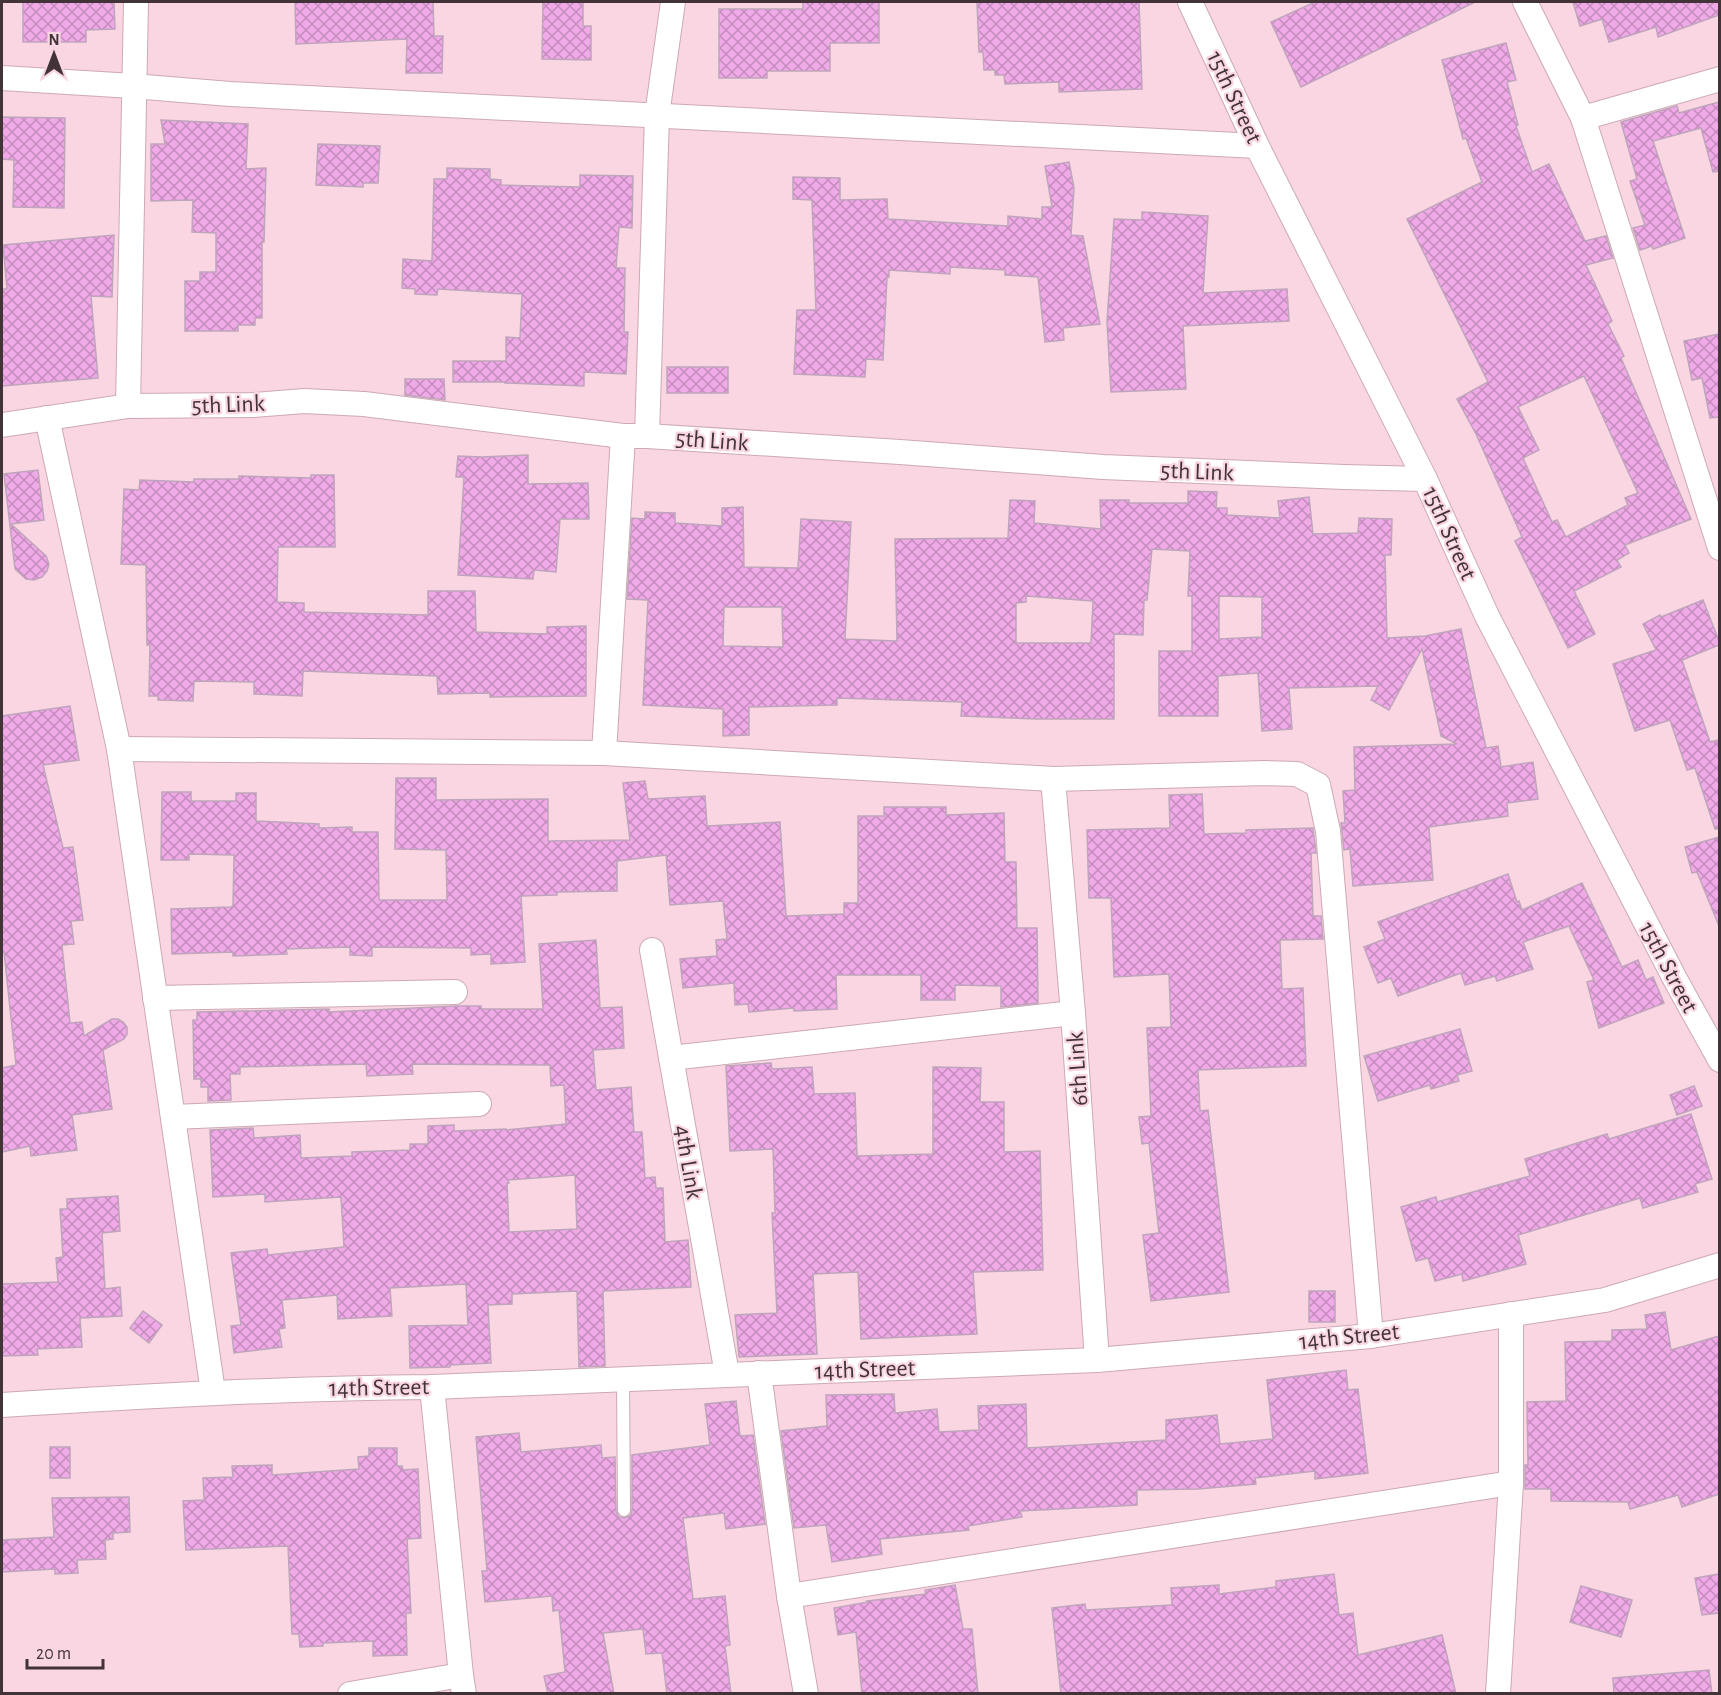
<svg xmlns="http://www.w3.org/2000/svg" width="1721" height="1695" viewBox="0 0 1721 1695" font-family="'Alegreya Sans',sans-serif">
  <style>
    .building { fill: url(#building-cross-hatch); stroke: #bfa5bc; stroke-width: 1.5; fill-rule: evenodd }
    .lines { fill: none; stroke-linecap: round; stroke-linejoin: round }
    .service-casing { stroke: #cca9b5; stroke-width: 14 }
    .minor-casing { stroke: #cca9b5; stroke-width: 26 }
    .service { stroke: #fff; stroke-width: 12 }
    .minor { stroke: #fff; stroke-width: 24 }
    .labels { text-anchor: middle; stroke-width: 4.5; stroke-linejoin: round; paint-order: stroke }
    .street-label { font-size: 24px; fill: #413337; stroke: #fad6e2 }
  </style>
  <defs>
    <pattern id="building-cross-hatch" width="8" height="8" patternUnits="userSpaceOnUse" patternTransform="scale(1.5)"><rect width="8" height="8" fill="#f0aae8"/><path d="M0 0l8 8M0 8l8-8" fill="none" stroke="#c48bbd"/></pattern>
  </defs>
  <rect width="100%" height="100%" fill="#fad6e2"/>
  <g class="building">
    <polygon points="23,2 114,2 115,29 86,30 86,42 23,42"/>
    <polygon points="295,2 433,2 434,36 443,36 442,73 406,73 407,39 296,44"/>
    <polygon points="543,2 583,2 583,26 591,26 591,60 542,59"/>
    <polygon points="803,2 879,2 879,43 830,43 830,71 767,71 767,78 719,78 719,9 803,9"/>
    <polygon points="977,2 1139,2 1142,89 1059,92 1059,82 1005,84 1004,75 995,75 995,70 984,70 983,52 979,52"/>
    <polygon points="1315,2 1475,2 1301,87 1271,22"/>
    <polygon points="1573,2 1719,2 1719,15 1658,37 1656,27 1609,42 1602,19 1580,26"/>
    <path d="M 1506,43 L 1516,80 L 1507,82 L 1518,125 L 1516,126 L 1532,172 L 1549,164 L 1585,241 L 1606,236 L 1613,258 L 1586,265 L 1612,321 L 1608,324 L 1624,356 L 1621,358 L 1691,519 L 1625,545 L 1629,553 L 1617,560 L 1621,567 L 1574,591 L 1595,634 L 1568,648 L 1515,541 L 1522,537 L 1476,434 L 1457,399 L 1488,382 L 1407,219 L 1482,182 L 1466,138 L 1463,139 L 1442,60 ZM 1584,376 L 1638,493 L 1625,498 L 1628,505 L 1566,537 L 1557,520 L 1552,522 L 1523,458 L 1539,450 L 1518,407 Z"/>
    <polygon points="1719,102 1719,171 1713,172 1701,128 1653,141 1685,238 1653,249 1652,246 1640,250 1633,228 1645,225 1630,181 1637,179 1621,122 1677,106 1679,113"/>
    <polygon points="2,117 65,118 64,208 13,207 14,160 2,159"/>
    <polygon points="161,120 248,124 246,169 266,168 264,242 262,242 262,318 255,318 255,325 238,325 238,331 185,331 185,281 200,281 200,272 216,272 216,233 192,232 193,200 151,201 151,144 165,144"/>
    <polygon points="318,144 380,146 378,183 363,183 363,187 316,185"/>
    <polygon points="1069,162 1074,188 1071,235 1083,236 1100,324 1063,328 1064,340 1045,342 1038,277 1005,275 1005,270 950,267 950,274 889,270 889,277 887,277 883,360 866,359 865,377 794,374 797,310 816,310 812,200 793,199 793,177 840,178 840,200 887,199 888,219 1008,226 1008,216 1042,219 1042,207 1052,207 1045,166"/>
    <polygon points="447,168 490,169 490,179 501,180 501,185 580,187 580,175 633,176 632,228 619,227 616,268 625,268 624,332 628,332 626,374 584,372 584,386 505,383 505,382 453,382 453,361 506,361 506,337 520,338 522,294 438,289 437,295 415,294 415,289 402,288 403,259 432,261 434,179 447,179"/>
    <polygon points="1142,212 1208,216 1203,293 1287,289 1289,321 1183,326 1186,389 1111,392 1107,322 1114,219 1142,220"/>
    <polygon points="114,235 112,297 91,296 98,378 2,386 2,289 7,289 3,245"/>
    <polygon points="1719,334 1719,417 1710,418 1702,378 1692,380 1684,341"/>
    <rect x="667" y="367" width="61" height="26"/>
    <polygon points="405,379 444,379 445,400 405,395"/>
    <polygon points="528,455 528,484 588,483 589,519 560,519 556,572 534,570 533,579 458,575 464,477 456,477 458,456 482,457"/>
    <polygon points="38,470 44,520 11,524 46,556 49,564 47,571 42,577 34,580 26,579 15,569 4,474"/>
    <polygon points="311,475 334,475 335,547 278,547 277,602 304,603 304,612 428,615 428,591 475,591 476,632 547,634 547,627 586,626 586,696 490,697 490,693 438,694 437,676 303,671 302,696 254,694 254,682 194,681 193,701 158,700 158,696 149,696 150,645 147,645 146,565 121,564 124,489 139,490 140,480 194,482 194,479 239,479 239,476 311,478"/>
    <path d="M 1188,491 L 1217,492 L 1216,508 L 1227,508 L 1227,515 L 1280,518 L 1278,501 L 1309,497 L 1313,534 L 1358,533 L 1359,518 L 1392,519 L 1391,555 L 1385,555 L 1387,638 L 1425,636 L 1461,629 L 1486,748 L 1498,746 L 1501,767 L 1533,762 L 1538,799 L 1507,803 L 1508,816 L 1429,827 L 1433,880 L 1353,886 L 1350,849 L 1344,850 L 1341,823 L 1345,823 L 1343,791 L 1355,790 L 1354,747 L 1457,744 L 1441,736 L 1422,649 L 1389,710 L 1371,700 L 1378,686 L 1289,688 L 1292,729 L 1262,731 L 1258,673 L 1218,676 L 1218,716 L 1159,716 L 1159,651 L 1192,651 L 1192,596 L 1188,596 L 1190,551 L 1152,549 L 1147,600 L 1144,600 L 1143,635 L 1114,634 L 1114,719 L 1037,719 L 961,716 L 962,702 L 837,698 L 837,705 L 749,707 L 749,735 L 723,736 L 723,709 L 643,705 L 648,600 L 627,599 L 632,518 L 645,519 L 645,512 L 675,513 L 675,523 L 722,526 L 722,508 L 743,507 L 744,567 L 798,568 L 801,519 L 851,522 L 845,639 L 897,641 L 895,539 L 1008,538 L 1010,500 L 1035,501 L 1034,523 L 1101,529 L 1100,500 L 1129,500 L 1129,503 L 1188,503 ZM 1026,596 L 1093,601 L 1091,643 L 1016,643 L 1016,603 L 1026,602 ZM 1219,596 L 1262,597 L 1262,637 L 1219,639 ZM 724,607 L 782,607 L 783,647 L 723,646 Z"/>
    <polygon points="1703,600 1719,641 1719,645 1682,660 1710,742 1719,740 1719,829 1715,829 1695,768 1687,770 1670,720 1635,731 1613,664 1656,650 1643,624 1660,615 1661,617"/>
    <polygon points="70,706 79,760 43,765 63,848 73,847 83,920 71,921 74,944 62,945 70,1023 82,1022 84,1036 112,1019 118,1019 123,1022 127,1027 127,1034 124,1039 103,1050 112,1109 72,1115 77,1150 31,1156 30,1146 2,1152 2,1068 16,1065 4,952 2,952 2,716"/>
    <polygon points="396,778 436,778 436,800 548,799 548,841 630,840 623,783 645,781 648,799 705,796 707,826 780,822 786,916 844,914 844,903 858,903 858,816 884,816 884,807 946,807 946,815 1004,813 1005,862 1016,862 1017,928 1037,928 1038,1003 1001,1007 1001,986 955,985 955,1000 921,1000 921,975 836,975 837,1009 794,1011 794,1008 749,1012 748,1004 735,1005 734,983 683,988 680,959 717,956 716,940 727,939 723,901 670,905 666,855 617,861 617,891 557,892 557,895 521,896 525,962 491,964 491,954 471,955 471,948 372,947 372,956 350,955 350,947 286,949 287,954 233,956 233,952 172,954 171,909 231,907 233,906 234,855 189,854 189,860 161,860 162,792 191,792 191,801 236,801 236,793 256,793 256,821 319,824 319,828 352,827 352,832 378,832 379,900 447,900 446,850 395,849"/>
    <polygon points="1202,794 1204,834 1246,833 1246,830 1313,828 1316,853 1311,853 1313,916 1321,916 1323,939 1280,940 1282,989 1303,988 1306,1066 1198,1070 1200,1111 1208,1110 1229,1292 1151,1301 1143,1235 1159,1233 1149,1143 1142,1144 1139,1117 1151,1116 1147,1028 1171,1027 1169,974 1114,977 1111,898 1089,898 1087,830 1170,828 1169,795"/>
    <polygon points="1719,837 1719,926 1697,872 1692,873 1685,847"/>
    <polygon points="1508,874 1517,902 1519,901 1522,910 1582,883 1622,967 1638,960 1646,980 1653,977 1664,1003 1599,1028 1587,982 1594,980 1569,926 1523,942 1533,969 1497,981 1495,976 1465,985 1461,973 1398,996 1391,978 1378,983 1364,947 1385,939 1378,922"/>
    <path d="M 596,940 L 600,1008 L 622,1007 L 624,1048 L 593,1050 L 596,1090 L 631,1087 L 634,1132 L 642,1132 L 645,1178 L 655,1177 L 656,1188 L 663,1188 L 665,1242 L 688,1240 L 691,1287 L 603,1291 L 605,1366 L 579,1367 L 577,1291 L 512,1294 L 512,1304 L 488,1305 L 491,1363 L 450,1365 L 450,1367 L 410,1368 L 409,1326 L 468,1325 L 466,1284 L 390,1288 L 392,1316 L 338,1319 L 337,1295 L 282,1300 L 285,1328 L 279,1329 L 282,1347 L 234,1353 L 231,1326 L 241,1325 L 231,1253 L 267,1249 L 268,1255 L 344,1247 L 341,1197 L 265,1202 L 265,1194 L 213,1197 L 210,1130 L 253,1128 L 254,1138 L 300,1135 L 301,1158 L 352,1156 L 352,1152 L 410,1150 L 410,1144 L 428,1144 L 428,1126 L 454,1125 L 454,1131 L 506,1129 L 506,1130 L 566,1124 L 564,1085 L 551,1086 L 550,1065 L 412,1064 L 413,1074 L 367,1076 L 366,1064 L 240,1067 L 240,1074 L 230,1074 L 231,1100 L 208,1101 L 208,1087 L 201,1087 L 201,1079 L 194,1079 L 193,1020 L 197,1020 L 197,1012 L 329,1009 L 329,1012 L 457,1006 L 481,1006 L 481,1009 L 543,1009 L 539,944 ZM 575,1175 L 577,1229 L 509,1232 L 507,1183 L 509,1183 L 508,1180 Z"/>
    <polygon points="1460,1029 1472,1071 1457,1075 1459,1081 1431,1089 1430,1085 1378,1101 1364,1056"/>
    <polygon points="771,1063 772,1069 812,1067 814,1094 855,1093 857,1156 933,1154 933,1067 981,1068 980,1102 1004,1102 1004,1152 1040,1151 1043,1270 973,1272 977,1334 861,1339 858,1272 813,1274 817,1354 739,1357 735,1315 777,1313 772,1213 775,1213 773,1149 730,1151 726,1066"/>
    <polygon points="1694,1086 1702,1106 1677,1115 1670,1095"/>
    <polygon points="1691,1114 1712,1179 1695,1184 1698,1192 1643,1208 1640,1198 1518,1235 1526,1264 1463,1281 1462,1274 1435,1281 1428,1258 1416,1261 1401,1207 1436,1197 1437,1202 1530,1176 1525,1159 1607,1134 1609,1139"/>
    <polygon points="118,1196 120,1231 102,1233 105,1289 120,1287 122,1316 80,1318 82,1347 37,1349 38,1355 2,1356 2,1284 58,1282 56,1258 63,1257 60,1209 67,1209 67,1199"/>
    <rect x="1309" y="1291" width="26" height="31"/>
    <polygon points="143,1311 162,1325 149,1343 130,1328"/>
    <polygon points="1665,1312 1671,1350 1719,1336 1719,1494 1682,1507 1678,1495 1630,1509 1628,1502 1551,1501 1551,1489 1525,1489 1525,1465 1528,1465 1527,1402 1566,1401 1565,1342 1612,1341 1612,1330 1647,1329 1645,1315"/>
    <polygon points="1346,1370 1348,1390 1358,1389 1368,1473 1315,1479 1315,1471 1255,1478 1256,1484 1198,1489 1137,1490 1137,1505 1020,1511 1022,1517 968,1526 969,1530 880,1539 882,1554 832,1562 826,1525 794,1528 781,1431 827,1426 826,1395 894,1394 895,1413 937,1409 939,1432 979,1430 978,1406 1026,1404 1027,1448 1166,1440 1166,1420 1217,1415 1220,1444 1273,1439 1267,1380"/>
    <polygon points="736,1401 740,1436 753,1435 765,1524 726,1529 724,1513 683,1518 693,1599 725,1596 730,1645 725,1646 731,1694 667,1694 662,1653 646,1654 643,1629 603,1633 614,1694 548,1694 544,1676 565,1672 559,1610 553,1611 552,1596 485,1602 482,1571 487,1571 476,1437 519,1433 521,1452 601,1445 602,1458 615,1457 616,1511 619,1517 625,1518 631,1515 632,1510 632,1455 710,1445 705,1404"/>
    <rect x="50" y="1447" width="20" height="31"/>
    <polygon points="369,1448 397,1448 397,1466 402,1466 403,1470 418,1469 421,1538 407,1539 411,1613 406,1613 407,1655 373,1656 373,1641 323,1643 323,1646 300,1647 299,1634 292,1634 288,1546 186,1550 183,1501 204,1500 203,1478 233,1477 232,1466 272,1465 272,1475 359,1469 358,1457 369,1456"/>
    <polygon points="129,1497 130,1532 113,1533 113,1539 105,1540 106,1559 77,1560 78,1573 55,1574 55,1569 2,1572 2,1540 54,1537 52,1498"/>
    <polygon points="1334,1574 1339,1615 1353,1613 1358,1655 1442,1635 1456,1694 1061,1694 1052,1608 1085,1604 1086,1610 1172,1605 1171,1588 1219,1585 1219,1594 1276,1587 1276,1581"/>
    <polygon points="1719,1574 1719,1613 1702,1615 1695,1578"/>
    <polygon points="955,1585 963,1629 972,1629 978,1694 862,1694 856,1632 838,1635 834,1608 868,1602 867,1601 926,1594 925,1590"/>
    <polygon points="1581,1586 1632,1600 1621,1637 1570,1622"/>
    <polygon points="1709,1670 1712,1694 1614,1694 1613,1678"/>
  </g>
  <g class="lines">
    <defs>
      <polyline id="service" points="623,1378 624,1510"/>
      <g id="minor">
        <polyline points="1190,2 1257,146 1425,479 1487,616 1675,979 1720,1060"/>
        <polyline points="1525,2 1583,118 1720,548"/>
        <polyline points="2,78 133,86 230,94 1257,146"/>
        <polyline points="1583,118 1720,79"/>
        <polyline points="128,406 136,2"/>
        <polyline points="47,418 119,749 213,1392"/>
        <polyline points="2,425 128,406 253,405 304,401 364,404 623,436 647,436 900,452 1103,467 1344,477 1425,479"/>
        <polyline points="647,436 657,115 673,2"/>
        <polyline points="119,749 604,753 1053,779 1265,773 1297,774 1318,785 1328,831 1371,1336"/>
        <polyline points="604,753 623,436"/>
        <polyline points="1053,779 1073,1013 1097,1360"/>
        <polyline points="652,950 727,1374"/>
        <polyline points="155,998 455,992"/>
        <polyline points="671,1058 1073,1013"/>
        <polyline points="173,1117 479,1104"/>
        <polyline points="759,1373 789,1596 806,1694"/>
        <polyline points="432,1387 461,1675 464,1694"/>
        <path d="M 2,1405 C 145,1396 288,1388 432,1387 L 1097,1360 L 1371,1336 L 1605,1300 L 1720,1265"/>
        <polyline points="789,1596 1511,1483"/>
        <polyline points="350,1694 461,1675"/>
        <polyline points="1498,1694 1511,1483 1511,1314"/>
      </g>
    </defs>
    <use href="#service" class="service-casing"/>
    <use href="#minor" class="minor-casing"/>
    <use href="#service" class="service"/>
    <use href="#minor" class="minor"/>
  </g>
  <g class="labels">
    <g class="street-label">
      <text transform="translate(1235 97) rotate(65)" y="8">15th Street</text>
      <text transform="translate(228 404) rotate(-2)" y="8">5th Link</text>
      <text transform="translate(712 440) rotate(4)" y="8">5th Link</text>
      <text transform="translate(1197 471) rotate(2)" y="8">5th Link</text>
      <text transform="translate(1450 533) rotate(66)" y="8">15th Street</text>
      <text transform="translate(1669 967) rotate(62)" y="8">15th Street</text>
      <text transform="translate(1077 1069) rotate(-94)" y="8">6th Link</text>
      <text transform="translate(689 1162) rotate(80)" y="8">4th Link</text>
      <text transform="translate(1349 1336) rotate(-6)" y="8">14th Street</text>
      <text transform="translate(865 1369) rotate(-2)" y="8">14th Street</text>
      <text transform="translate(379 1387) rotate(-1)" y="8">14th Street</text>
    </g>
  </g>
  <rect width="1721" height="1695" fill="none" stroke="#413337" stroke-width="6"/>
  <g transform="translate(54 54)" stroke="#fad6e2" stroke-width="4.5" paint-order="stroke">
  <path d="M0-4.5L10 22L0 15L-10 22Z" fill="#413337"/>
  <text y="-9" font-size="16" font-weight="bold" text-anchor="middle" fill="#413337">N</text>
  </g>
  <path d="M27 1659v9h76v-9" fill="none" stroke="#413337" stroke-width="3"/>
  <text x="36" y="1659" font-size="18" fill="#413337" stroke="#fad6e2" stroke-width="4.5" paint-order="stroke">20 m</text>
</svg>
